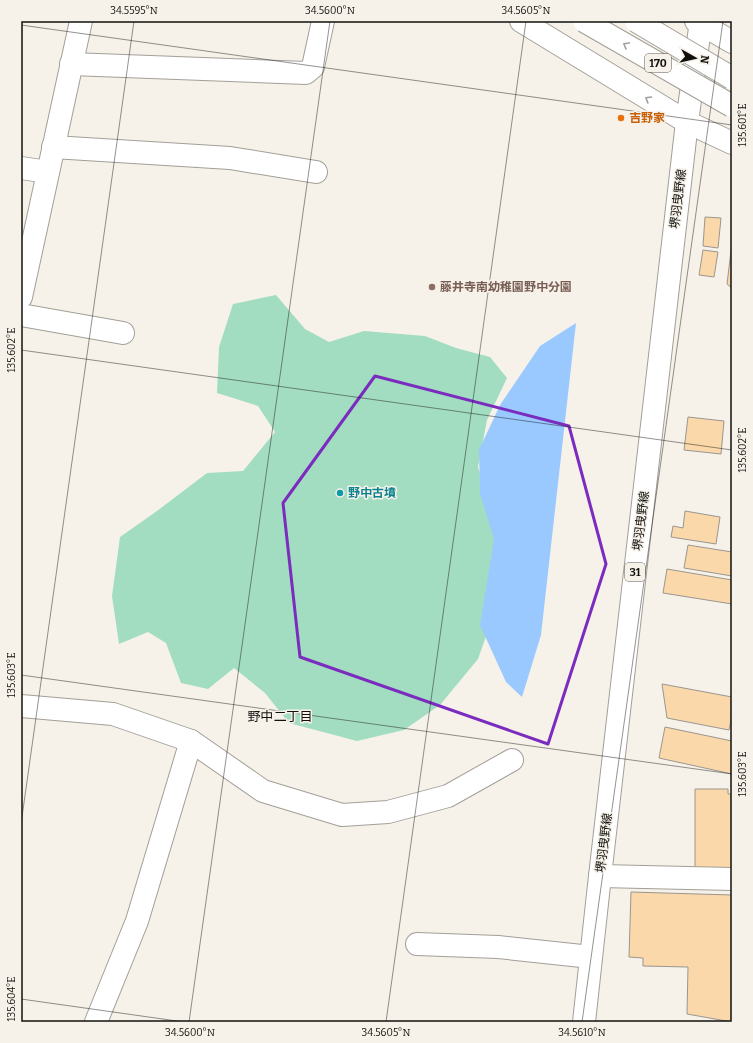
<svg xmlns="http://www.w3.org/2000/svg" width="753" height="1043" viewBox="0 0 753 1043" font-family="Bitter,'Noto Sans JP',serif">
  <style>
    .green { fill: #a3ddc1 }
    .water { fill: #9ac9ff }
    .building { fill: #fbd8a9; stroke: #9a968f }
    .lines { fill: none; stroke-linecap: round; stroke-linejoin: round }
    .minor-casing { stroke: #a39f98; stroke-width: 24 }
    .major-casing { stroke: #a39f98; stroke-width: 24 }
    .highway-casing { stroke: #a39f98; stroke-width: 24 }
    .minor { stroke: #fff; stroke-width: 22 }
    .major { stroke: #fff; stroke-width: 22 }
    .highway { stroke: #fff; stroke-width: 22 }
    .highway-bridge-casing { stroke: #a39f98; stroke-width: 24; stroke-linecap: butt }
    .highway-bridge { stroke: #fff; stroke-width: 22 }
    .oneway { stroke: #a09f9e }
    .marked { fill: none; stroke: #7b2cbf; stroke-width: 3; stroke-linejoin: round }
    .ticks { fill: none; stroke: #11100d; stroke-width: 1; stroke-opacity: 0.45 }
    .food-dot { fill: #e8710a; stroke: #f6f2ea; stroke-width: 1.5 }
    .education-dot { fill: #8d6e63; stroke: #f6f2ea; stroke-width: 1.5 }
    .culture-dot { fill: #0f9aa8; stroke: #f6f2ea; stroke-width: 1.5 }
    .labels { text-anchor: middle; stroke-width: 3; stroke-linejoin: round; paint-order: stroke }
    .shield { fill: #f6f2ea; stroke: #56544f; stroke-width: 1 }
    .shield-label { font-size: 11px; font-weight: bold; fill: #11100d }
    .food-label { font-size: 12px; font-weight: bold; fill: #c56008; stroke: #f6f2ea; text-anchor: start }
    .street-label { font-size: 12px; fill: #11100d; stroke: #f6f2ea }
    .education-label { font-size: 12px; font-weight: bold; fill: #785e54; stroke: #f6f2ea; text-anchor: start }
    .culture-label { font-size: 12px; font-weight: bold; fill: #0d838f; stroke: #f6f2ea; text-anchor: start }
    .neighbourhood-label { font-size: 13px; fill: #11100d; stroke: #f6f2ea }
    .neatline { fill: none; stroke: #11100d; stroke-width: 1.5 }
    .ticks-label { font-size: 10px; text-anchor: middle; fill: #11100d }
  </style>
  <rect width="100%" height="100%" fill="#f6f2ea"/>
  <polygon class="green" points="276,295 305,329 329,342 364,331 425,336 456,348 490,357 507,378 487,420 478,467 499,543 496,608 478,659 440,705 404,730 357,741 289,723 265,693 234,668 208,689 181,683 166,643 148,632 119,644 112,596 120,537 157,511 207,473 243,471 275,432 258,406 217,393 219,347 233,304"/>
  <polygon class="water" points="576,323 541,635 522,697 506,682 480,625 494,539 480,494 479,450 500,405 540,346"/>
  <g class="building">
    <polygon points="705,217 721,218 718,248 703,246"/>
    <polygon points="732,243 732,288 727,284"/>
    <polygon points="703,250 718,252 714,277 699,275"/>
    <polygon points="688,417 724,421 721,454 684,450"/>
    <polygon points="685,511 720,517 716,544 671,537 673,526 683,528"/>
    <polygon points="688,545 732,552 732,576 684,568"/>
    <polygon points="667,569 732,580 732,604 663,593"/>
    <polygon points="662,684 732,697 732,715 729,730 667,718"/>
    <polygon points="665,727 732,741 732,774 659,758"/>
    <polygon points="695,789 728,789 728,794 732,794 732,868 695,868"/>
    <polygon points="631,892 732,895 732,1022 687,1014 688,967 643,966 643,958 629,957"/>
  </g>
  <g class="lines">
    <defs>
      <g id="minor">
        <polyline points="71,64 306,73 313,67 323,21"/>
        <polyline points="53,147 230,158 316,172"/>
        <polyline points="21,168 48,172"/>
        <polyline points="21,297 81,21"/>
        <polyline points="21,315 123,333"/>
        <polyline points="21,706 113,714 191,741 263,791 342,815 388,812 448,796 512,760"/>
        <polyline points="600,876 732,879"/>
        <polyline points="417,944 498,947 591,957"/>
        <polyline points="96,1022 137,921 191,741"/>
      </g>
      <polyline id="major" points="584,1022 600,876 687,122 701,21"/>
      <g id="highway">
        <polyline points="521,21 687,122 732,143"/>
        <polyline points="696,21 732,42"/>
      </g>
    </defs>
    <use href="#minor" class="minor-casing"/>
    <use href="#major" class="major-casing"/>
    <use href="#highway" class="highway-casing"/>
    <use href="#minor" class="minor"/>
    <use href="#major" class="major"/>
    <use href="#highway" class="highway"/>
    <defs>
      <g id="highway-bridge">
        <polyline points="584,21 732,106"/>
        <polyline points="636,21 732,78"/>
      </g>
    </defs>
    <use href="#highway-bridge" class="highway-bridge-casing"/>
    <use href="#highway-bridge" class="highway-bridge"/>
  </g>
  <defs><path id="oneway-chevron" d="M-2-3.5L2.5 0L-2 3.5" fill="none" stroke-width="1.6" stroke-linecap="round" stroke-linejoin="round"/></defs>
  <g class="oneway">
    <use href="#oneway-chevron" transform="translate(626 45) rotate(-150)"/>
    <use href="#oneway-chevron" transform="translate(648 99) rotate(-149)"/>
  </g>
  <path class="marked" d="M 375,376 L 569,426 L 606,564 L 548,744 L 300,657 L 283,503 Z"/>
  <path class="ticks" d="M 21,25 L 732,125M 21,350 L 732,450M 21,675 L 732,774M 21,824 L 134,21M 21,999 L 184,1022M 189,1022 L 330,21M 386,1022 L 526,21M 582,1022 L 723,21"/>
  <circle class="food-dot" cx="621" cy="118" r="4"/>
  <circle class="education-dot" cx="432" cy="287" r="4"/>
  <circle class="culture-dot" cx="340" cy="493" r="4"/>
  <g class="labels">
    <g class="shield">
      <rect x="645" y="54" width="26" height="18" rx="3"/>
      <rect x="625" y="563" width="20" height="18" rx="3"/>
    </g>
    <g class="shield-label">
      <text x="658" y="67">170</text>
      <text x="635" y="576">31</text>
    </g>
    <g class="food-label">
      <text x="629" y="122">吉野家</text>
    </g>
    <g class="street-label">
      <text transform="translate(678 199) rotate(-83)" y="4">堺羽曳野線</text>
      <text transform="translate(641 521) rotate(-83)" y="4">堺羽曳野線</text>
      <text transform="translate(604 843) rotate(-83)" y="4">堺羽曳野線</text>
    </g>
    <g class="education-label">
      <text x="440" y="291">藤井寺南幼稚園野中分園</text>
    </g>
    <g class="culture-label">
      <text x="348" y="497">野中古墳</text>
    </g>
    <g class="neighbourhood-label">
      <text x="280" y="721">野中二丁目</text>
    </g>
  </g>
  <rect width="753" height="1043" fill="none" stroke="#f6f2ea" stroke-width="44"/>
  <g transform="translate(695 58) rotate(98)" stroke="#f6f2ea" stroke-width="3" paint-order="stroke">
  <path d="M0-3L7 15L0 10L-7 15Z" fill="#11100d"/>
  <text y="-6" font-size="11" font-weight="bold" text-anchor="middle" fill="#11100d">N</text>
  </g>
  <rect x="22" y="22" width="709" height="999" class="neatline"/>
  <g class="ticks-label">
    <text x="134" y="14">34.5595°N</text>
    <text x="330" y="14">34.5600°N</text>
    <text x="526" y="14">34.5605°N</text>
    <text transform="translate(742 125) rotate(-90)" y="4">135.601°E</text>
    <text transform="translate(11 350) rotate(-90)" y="4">135.602°E</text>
    <text transform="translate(742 450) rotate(-90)" y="4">135.602°E</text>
    <text transform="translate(11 675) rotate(-90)" y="4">135.603°E</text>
    <text transform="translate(742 774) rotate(-90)" y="4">135.603°E</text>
    <text transform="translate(11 999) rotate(-90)" y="4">135.604°E</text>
    <text x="190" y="1036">34.5600°N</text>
    <text x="386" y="1036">34.5605°N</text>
    <text x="582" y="1036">34.5610°N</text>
  </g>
</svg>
